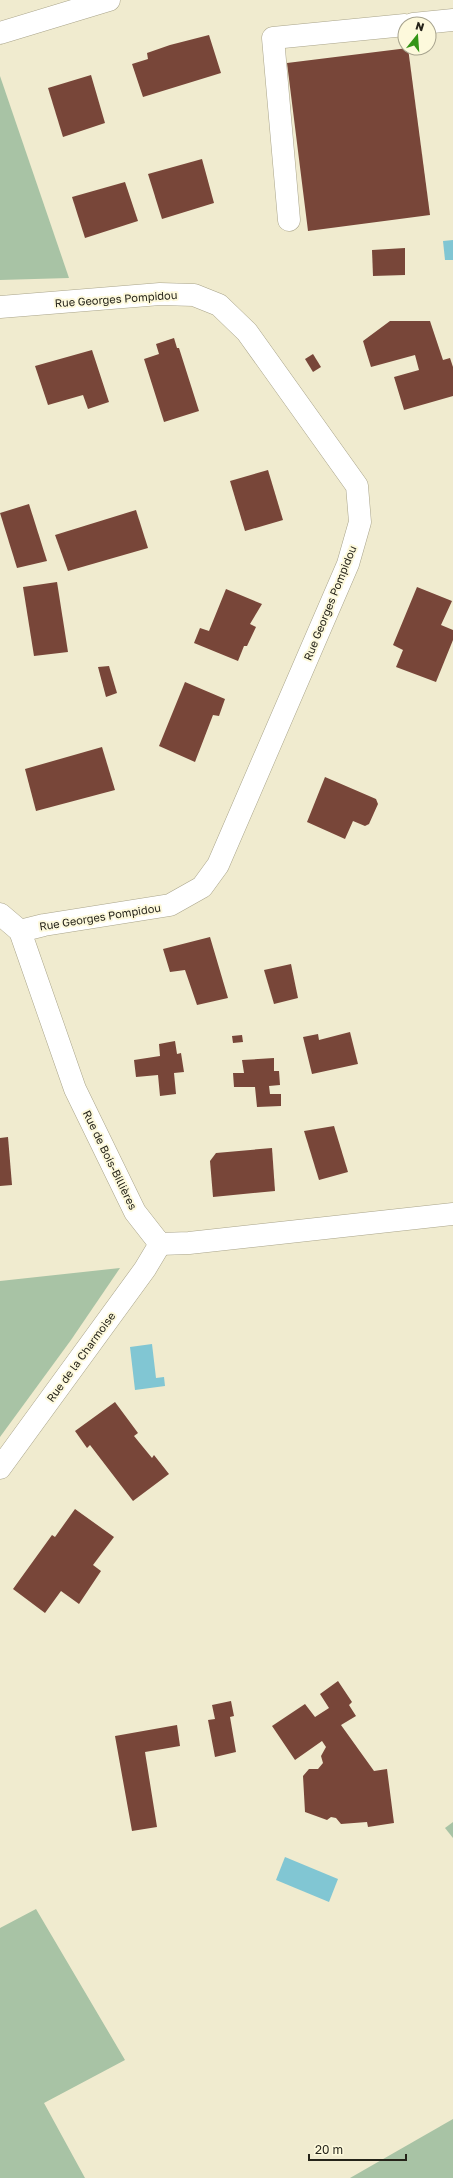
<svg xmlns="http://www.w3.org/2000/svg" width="453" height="2178" viewBox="0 0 453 2178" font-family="'Golos Text',sans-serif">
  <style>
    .green { fill: #a8c3a5 }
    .water { fill: #81c6d3 }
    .building { fill: #784639 }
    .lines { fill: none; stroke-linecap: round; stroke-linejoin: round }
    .minor-casing { stroke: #a9a48a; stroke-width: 23 }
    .minor { stroke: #fff; stroke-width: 22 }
    .labels { text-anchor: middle; stroke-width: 4; stroke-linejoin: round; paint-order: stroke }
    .street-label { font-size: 11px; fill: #252319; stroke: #fdf9dc }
  </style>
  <rect width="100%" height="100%" fill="#f0ebcf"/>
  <g class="green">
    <polygon points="0,76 69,278 0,280"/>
    <polygon points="120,1268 71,1340 0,1437 0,1281"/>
    <polygon points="453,1822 453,1838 445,1828"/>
    <polygon points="36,1909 125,2060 44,2103 85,2178 0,2178 0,1928"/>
    <polygon points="453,2119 453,2178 350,2178"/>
  </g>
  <g class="water">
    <polygon points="453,240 453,260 445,260 443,241"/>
    <polygon points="152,1344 156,1378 164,1377 165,1386 135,1390 130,1347"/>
    <polygon points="285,1857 338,1879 329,1902 276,1880"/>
  </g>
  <g class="building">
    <polygon points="209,35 221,73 143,97 132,64 148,59 147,53 170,45"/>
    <polygon points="408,48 430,215 308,231 287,63"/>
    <polygon points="91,75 105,123 63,137 48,88"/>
    <polygon points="202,159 214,203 162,219 148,174"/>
    <polygon points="125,182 138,221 85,238 72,197"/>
    <polygon points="405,248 405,275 373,276 372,250"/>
    <polygon points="390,321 430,321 443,360 450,358 453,367 453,396 404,410 394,377 419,370 415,355 371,367 363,341"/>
    <polygon points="174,338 177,348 179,348 199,411 164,422 144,359 159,354 156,344"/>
    <polygon points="92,350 109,402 88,409 83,395 48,405 35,366"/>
    <polygon points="313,354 321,367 313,372 305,359"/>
    <polygon points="268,470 283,520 245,531 230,481"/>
    <polygon points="29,504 47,561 17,568 0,513"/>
    <polygon points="136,510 148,548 68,571 55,535"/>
    <polygon points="57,582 68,652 34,656 23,587"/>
    <polygon points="417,587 452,601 441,625 453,630 453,640 436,682 396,667 403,650 393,645"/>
    <polygon points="226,589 262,604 250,624 256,627 247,646 244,646 238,661 194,643 200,628 209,631"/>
    <polygon points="109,666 117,693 106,697 98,667"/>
    <polygon points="185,682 225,699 219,716 213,715 195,762 159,746"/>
    <polygon points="102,747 115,790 36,811 25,769"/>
    <polygon points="325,777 376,799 378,804 369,824 365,826 353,821 345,839 307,822"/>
    <polygon points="210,937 228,998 197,1005 185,970 170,972 163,949"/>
    <polygon points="291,964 298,998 274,1004 264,970"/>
    <polygon points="350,1032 358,1064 312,1074 303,1037 318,1034 319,1040"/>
    <polygon points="242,1035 243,1042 233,1043 232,1036"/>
    <polygon points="175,1041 177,1054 181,1053 184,1072 174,1073 176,1094 160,1096 158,1075 136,1077 134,1060 160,1056 159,1044"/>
    <polygon points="274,1058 274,1071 279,1071 280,1085 269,1086 270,1094 281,1094 281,1106 257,1107 255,1087 234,1087 233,1073 244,1073 242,1060"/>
    <polygon points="334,1126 348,1172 319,1180 304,1131"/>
    <polygon points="8,1137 12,1185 0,1186 0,1138"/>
    <polygon points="272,1148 275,1191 213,1197 210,1161 216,1153"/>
    <polygon points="115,1402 138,1433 134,1436 152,1458 154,1455 169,1474 133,1501 90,1445 87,1448 75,1431"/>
    <polygon points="75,1509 114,1537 93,1565 101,1571 79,1604 61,1591 45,1613 13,1589 52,1535 55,1537"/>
    <polygon points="338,1681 352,1702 349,1705 356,1716 341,1725 374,1771 387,1769 394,1823 368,1827 367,1822 341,1824 336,1818 331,1817 327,1820 305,1812 303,1776 309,1769 318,1769 323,1763 321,1756 326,1747 322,1741 295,1760 272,1726 305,1704 315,1717 329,1708 320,1694"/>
    <polygon points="231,1701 234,1716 230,1717 236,1752 215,1757 208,1720 215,1719 212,1705"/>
    <polygon points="177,1725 180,1746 145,1752 157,1827 132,1831 115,1736"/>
  </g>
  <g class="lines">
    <defs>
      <g id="minor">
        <polyline points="413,24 453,20"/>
        <polyline points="0,33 109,0"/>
        <polyline points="289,220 273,38 405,25"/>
        <polyline points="0,307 160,294 194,295 219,305 247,332 357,486 360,522 348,564 218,865 202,887 170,905 44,925 20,931"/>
        <polyline points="0,914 20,931 75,1089 135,1212 160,1244 189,1243 453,1214"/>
        <polyline points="0,1468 145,1269 160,1244"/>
      </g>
    </defs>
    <use href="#minor" class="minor-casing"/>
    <use href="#minor" class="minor"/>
  </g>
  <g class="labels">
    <g class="street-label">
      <text transform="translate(116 299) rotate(-4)" y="4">Rue Georges Pompidou</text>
      <text transform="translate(330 603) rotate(-68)" y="4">Rue Georges Pompidou</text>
      <text transform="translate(100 917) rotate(-9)" y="4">Rue Georges Pompidou</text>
      <text transform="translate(110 1160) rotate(64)" y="4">Rue de Bois-Billières</text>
      <text transform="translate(81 1357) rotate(-54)" y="4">Rue de la Charmoise</text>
    </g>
  </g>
  <g transform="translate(417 36) rotate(17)"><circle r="19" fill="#fdf9dc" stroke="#a7a38e"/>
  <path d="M0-3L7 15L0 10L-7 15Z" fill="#349517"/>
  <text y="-6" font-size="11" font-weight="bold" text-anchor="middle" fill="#252319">N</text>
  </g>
  <path d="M309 2154v6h97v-6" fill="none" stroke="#252319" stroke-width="2"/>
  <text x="315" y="2154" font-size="12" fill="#252319" stroke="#fdf9dc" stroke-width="3" paint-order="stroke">20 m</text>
</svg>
